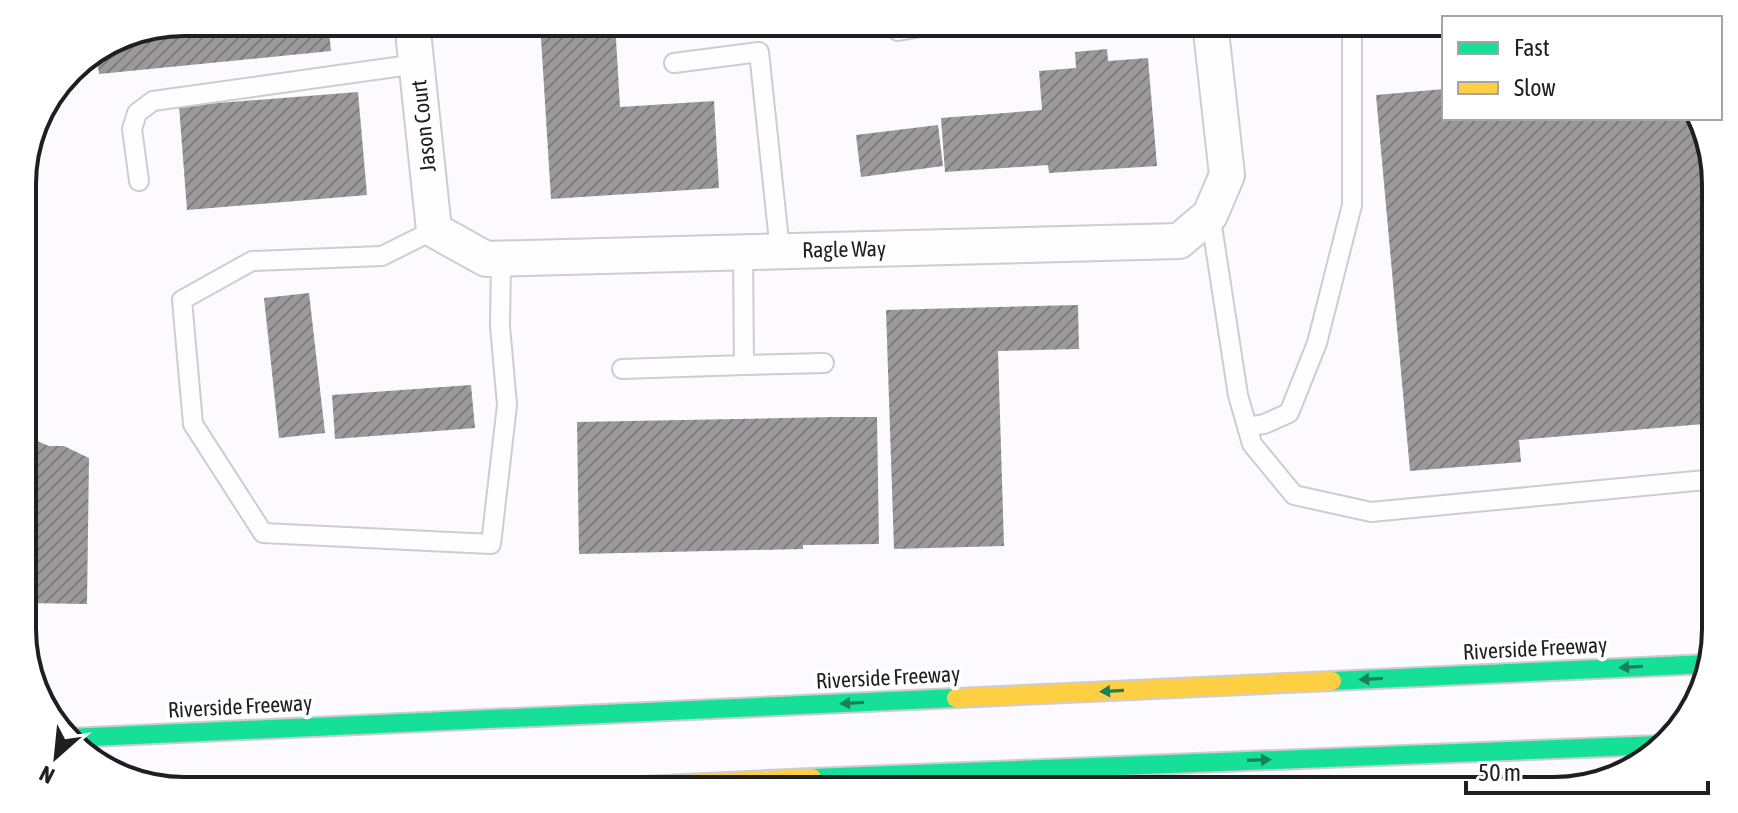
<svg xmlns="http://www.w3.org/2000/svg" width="1738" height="813" viewBox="0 0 1738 813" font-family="'Asap Condensed',sans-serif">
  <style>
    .building { fill: url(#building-hatch) }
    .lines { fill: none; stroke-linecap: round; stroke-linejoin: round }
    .lane-casing { stroke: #ceccd0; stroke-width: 22 }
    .street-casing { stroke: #ceccd0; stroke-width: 38 }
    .fast-casing { stroke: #ceccd0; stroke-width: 22 }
    .slow-casing { stroke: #ceccd0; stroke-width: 22 }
    .lane { stroke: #fffeff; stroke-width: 18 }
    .street { stroke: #fffeff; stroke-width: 34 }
    .fast { stroke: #16e098; stroke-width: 18 }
    .slow { stroke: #ffcf43; stroke-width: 18 }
    .oneway { fill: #1a7f5c }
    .labels { text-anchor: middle; stroke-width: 8; stroke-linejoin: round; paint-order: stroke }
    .street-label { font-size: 22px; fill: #1f1e21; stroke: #fff }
    .rim { fill: none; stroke: #1f1e21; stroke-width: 4 }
  </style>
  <defs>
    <pattern id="building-hatch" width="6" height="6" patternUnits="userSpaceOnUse" patternTransform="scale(2)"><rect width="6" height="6" fill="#9b999a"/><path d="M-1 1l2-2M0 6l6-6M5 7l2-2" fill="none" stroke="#7e7c7d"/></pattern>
  </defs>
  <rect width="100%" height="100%" fill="#fcfafe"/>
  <g class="building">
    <polygon points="184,22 328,22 331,51 99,74 96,50 123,34"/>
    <polygon points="540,22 615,22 620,107 714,101 719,188 551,199"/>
    <polygon points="1107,49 1108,61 1148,58 1157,166 1049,173 1048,165 945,172 941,118 1042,110 1039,71 1076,68 1075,52"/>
    <polygon points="1444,89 1444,118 1696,118 1715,163 1715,423 1519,440 1521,462 1410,471 1376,95"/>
    <polygon points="358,92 367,195 187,210 179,106"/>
    <polygon points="938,125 943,166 861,177 856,135"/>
    <polygon points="309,293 325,433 279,438 264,298"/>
    <polygon points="1078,305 1079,349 998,351 1004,546 894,549 886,310"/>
    <polygon points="471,385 475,428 335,439 332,395"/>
    <polygon points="835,417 877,417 879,544 803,545 803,549 579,554 577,422"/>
    <polygon points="23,435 49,446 64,446 89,458 87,604 23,603"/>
  </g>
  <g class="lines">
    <defs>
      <g id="lane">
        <polyline points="898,31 951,22"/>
        <polyline points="674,63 759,52 780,251"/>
        <polyline points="139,181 132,129 137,113 153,101 417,64"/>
        <polyline points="1210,213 1238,395 1252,444 1294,495 1371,512 1716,479"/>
        <polyline points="434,230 382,256 252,261 182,300 193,424 263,533 491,544 507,405 500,326 501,258"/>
        <polyline points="744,365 824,363"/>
        <polyline points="622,369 744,365 743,252"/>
        <polyline points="1247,427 1264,424 1289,413 1317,343 1352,205 1352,22"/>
      </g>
      <polyline id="street" points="412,22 434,230 486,259 1179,241 1210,215 1227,175 1210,22"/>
      <g id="fast">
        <polyline points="1332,681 1709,664"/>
        <polyline points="69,738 956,698"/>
        <polyline points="812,778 1660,745"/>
      </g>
      <g id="slow">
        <polyline points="956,698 1332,681"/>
        <polyline points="538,791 812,778"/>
      </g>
    </defs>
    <use href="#lane" class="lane-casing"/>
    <use href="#street" class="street-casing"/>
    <use href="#fast" class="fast-casing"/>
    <use href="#slow" class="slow-casing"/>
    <use href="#lane" class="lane"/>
    <use href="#street" class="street"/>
    <use href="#fast" class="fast"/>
    <use href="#slow" class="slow"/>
  </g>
  <defs><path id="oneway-solid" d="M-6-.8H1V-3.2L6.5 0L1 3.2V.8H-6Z" transform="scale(2)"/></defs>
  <g class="oneway">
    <use href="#oneway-solid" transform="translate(1631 667) rotate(177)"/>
    <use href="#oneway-solid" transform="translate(1371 679) rotate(177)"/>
    <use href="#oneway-solid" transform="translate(1112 691) rotate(177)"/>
    <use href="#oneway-solid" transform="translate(852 703) rotate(177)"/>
    <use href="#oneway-solid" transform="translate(1259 760) rotate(-2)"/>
  </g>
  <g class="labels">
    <g class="street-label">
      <text transform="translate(423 126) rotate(-96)" y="8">Jason Court</text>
      <text transform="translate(844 249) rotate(-1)" y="8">Ragle Way</text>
      <text transform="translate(1535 648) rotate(-3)" y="8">Riverside Freeway</text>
      <text transform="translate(888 677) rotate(-3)" y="8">Riverside Freeway</text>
      <text transform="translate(240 706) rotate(-3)" y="8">Riverside Freeway</text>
    </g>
  </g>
  <path d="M0 0H1738V813H0ZM184 36H1554A148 148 0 0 1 1702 184V629A148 148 0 0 1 1554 777H184A148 148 0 0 1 36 629V184A148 148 0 0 1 184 36Z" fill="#fff" fill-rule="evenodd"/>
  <path class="rim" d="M184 36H1554A148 148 0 0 1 1702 184V629A148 148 0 0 1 1554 777H184A148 148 0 0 1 36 629V184A148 148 0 0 1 184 36Z"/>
  <rect x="1442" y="16" width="280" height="104" fill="#ffffff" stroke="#a5a5a6" stroke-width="2"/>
  <rect x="1458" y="42" width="40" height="12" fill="#16e098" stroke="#a5a5a6" stroke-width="2"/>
  <text x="1514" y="56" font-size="24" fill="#1f1e21">Fast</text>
  <rect x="1458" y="82" width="40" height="12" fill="#ffcf43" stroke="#a5a5a6" stroke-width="2"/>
  <text x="1514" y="96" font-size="24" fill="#1f1e21">Slow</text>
  <g transform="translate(56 757) rotate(207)" stroke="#ffffff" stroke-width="6" paint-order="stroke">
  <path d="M0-6L14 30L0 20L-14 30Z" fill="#1f1e21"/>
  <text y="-12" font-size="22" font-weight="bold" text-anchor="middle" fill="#1f1e21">N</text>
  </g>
  <path d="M1466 781v12h242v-12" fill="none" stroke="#1f1e21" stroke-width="4"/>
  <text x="1478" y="781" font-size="24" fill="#1f1e21" stroke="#ffffff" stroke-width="6" paint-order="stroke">50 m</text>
</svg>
